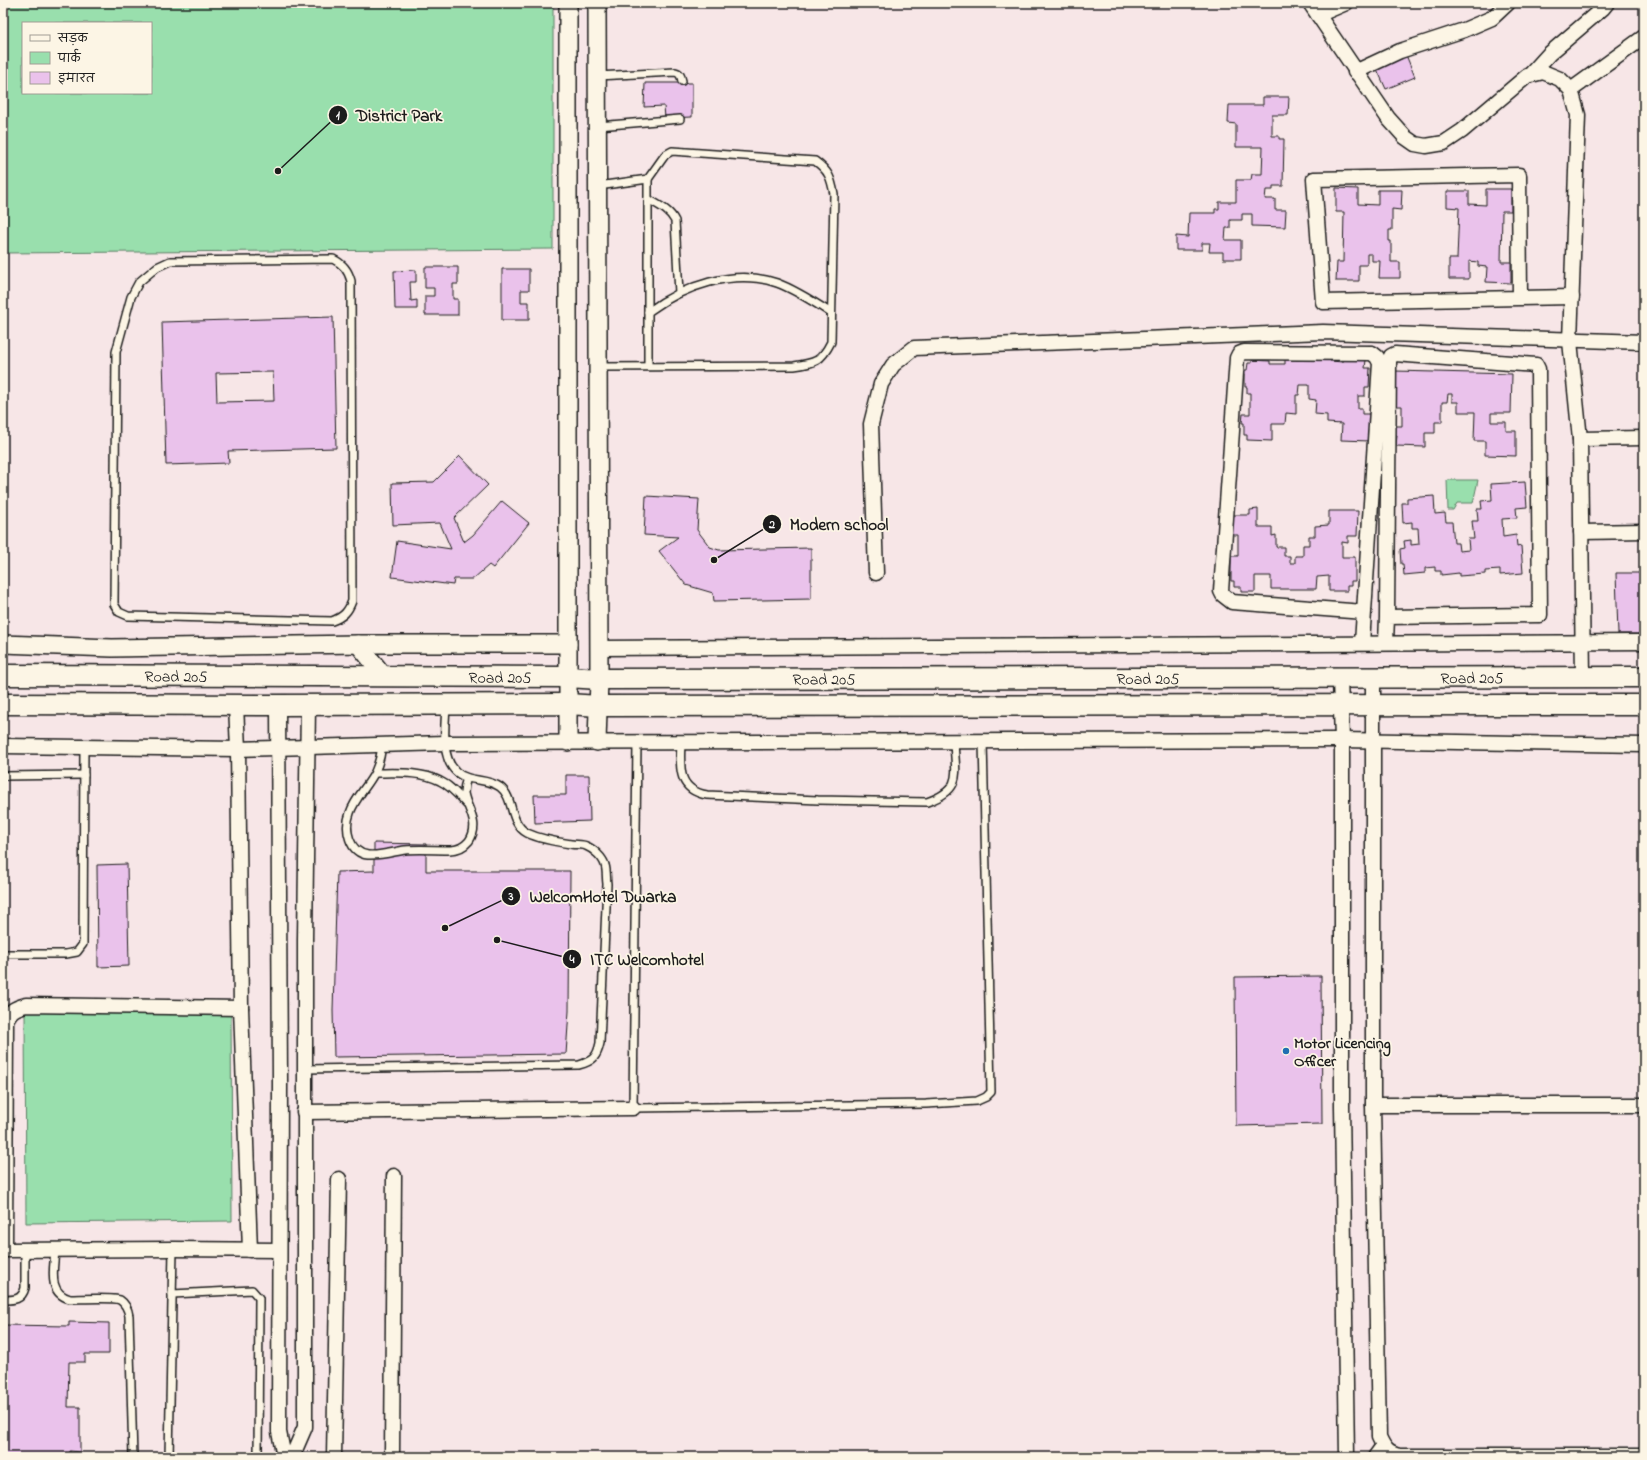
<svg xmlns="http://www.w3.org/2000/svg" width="1647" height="1460" viewBox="0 0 1647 1460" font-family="'Indie Flower','Playpen Sans Deva',sans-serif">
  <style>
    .green { fill: #99dfad; stroke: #5a7e64; fill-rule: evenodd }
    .building { fill: #eac2eb; stroke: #1c1c1c; fill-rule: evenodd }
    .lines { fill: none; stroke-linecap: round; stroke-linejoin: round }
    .service-casing { stroke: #1c1c1c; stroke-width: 10 }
    .minor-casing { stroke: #1c1c1c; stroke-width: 17 }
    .tertiary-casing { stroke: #1c1c1c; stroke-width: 20 }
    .secondary-casing { stroke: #1c1c1c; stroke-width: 23 }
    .service { stroke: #fcf5e5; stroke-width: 7 }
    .minor { stroke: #fcf5e5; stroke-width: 14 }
    .tertiary { stroke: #fcf5e5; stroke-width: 17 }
    .secondary { stroke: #fcf5e5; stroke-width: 20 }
    .poi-dot { fill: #1f6fb2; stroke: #fcf5e5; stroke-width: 1.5 }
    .labels { text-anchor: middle; stroke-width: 3.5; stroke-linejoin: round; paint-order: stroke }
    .street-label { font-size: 16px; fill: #1c1c1c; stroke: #fcf5e5 }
    .poi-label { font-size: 16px; font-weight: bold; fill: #1c1c1c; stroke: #fcf5e5; text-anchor: start }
    .leader { fill: none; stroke: #1c1c1c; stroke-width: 1.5 }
    .callout-dot { fill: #1c1c1c; stroke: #fcf5e5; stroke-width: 1.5 }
    .mark-label { font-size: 12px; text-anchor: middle; font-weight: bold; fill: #fff }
    .callout-label { font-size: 17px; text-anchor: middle; font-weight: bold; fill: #1c1c1c; stroke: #fcf5e5; stroke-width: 3.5; stroke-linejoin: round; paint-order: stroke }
  </style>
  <rect width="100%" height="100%" fill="#f7e6e7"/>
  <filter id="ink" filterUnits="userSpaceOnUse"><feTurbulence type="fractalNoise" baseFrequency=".025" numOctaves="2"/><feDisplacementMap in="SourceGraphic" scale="8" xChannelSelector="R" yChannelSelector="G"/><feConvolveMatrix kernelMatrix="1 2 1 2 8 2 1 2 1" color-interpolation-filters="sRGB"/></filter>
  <g filter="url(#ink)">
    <g class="green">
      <path d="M 3,3 L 553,3 L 553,249 L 3,253 ZM 23,23 L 151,23 L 151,93 L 23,93 Z"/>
      <polygon points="1447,480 1478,480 1473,503 1457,503 1453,510 1448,510"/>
      <polygon points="231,1010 232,1221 26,1223 25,1012"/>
    </g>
    <g class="building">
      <polygon points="1406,55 1415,77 1386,89 1376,67"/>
      <polygon points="645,83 692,83 692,117 665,118 664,106 644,107"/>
      <polygon points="1263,97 1289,97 1288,115 1272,115 1272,136 1279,136 1279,139 1284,139 1283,186 1273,186 1273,190 1266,190 1265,199 1275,199 1275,210 1286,210 1285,227 1252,226 1252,214 1242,214 1242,220 1230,220 1230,228 1226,228 1225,240 1241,240 1241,259 1223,259 1223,252 1209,252 1210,243 1202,243 1202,250 1176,250 1176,236 1188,237 1189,213 1215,213 1215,209 1219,209 1219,202 1236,202 1236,180 1251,180 1252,174 1262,174 1263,147 1236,147 1236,124 1228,123 1229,105 1263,105"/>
      <polygon points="1336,188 1358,189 1358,204 1378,205 1378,190 1402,190 1401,210 1392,209 1392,230 1389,230 1389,241 1391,241 1391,262 1400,262 1400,278 1379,278 1380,261 1372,261 1372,254 1367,254 1367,265 1359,265 1359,281 1336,281 1337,262 1343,262 1344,212 1336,212"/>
      <polygon points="1486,189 1511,189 1511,211 1502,211 1501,262 1511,262 1511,283 1486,282 1487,267 1478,266 1478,262 1469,261 1469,279 1449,279 1449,259 1457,259 1459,208 1447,207 1447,191 1469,191 1469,204 1486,205"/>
      <polygon points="425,267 458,267 458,284 453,284 453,299 458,299 458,315 425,315 425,296 434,296 434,288 425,288"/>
      <polygon points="502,269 529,269 529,290 521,290 521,302 529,302 529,320 502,320"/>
      <polygon points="416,270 416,282 410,282 411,301 417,300 417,309 395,309 394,271"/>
      <path d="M 333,317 L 336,448 L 228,451 L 229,463 L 166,465 L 162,322 ZM 273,372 L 274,401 L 217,402 L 216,373 Z"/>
      <polygon points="1285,358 1330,360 1330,361 1343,362 1343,359 1366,360 1365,368 1370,368 1369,387 1365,387 1365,396 1358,396 1358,409 1362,409 1362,414 1371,414 1370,441 1341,440 1342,424 1327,423 1327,415 1315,414 1316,400 1309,399 1309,385 1300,385 1299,395 1296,395 1296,414 1286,413 1285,424 1272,424 1272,441 1247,440 1247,435 1244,435 1244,423 1242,423 1243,414 1250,414 1250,393 1247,393 1247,387 1245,387 1245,370 1247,370 1248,363 1252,363 1252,360 1270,361 1270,364 1285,364"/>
      <polygon points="1395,371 1512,374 1511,413 1491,413 1491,422 1506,422 1506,431 1516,431 1516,456 1485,455 1485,441 1474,441 1475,412 1458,412 1458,402 1452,402 1452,394 1448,394 1447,402 1442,402 1442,422 1435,422 1435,433 1425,433 1425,447 1396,446 1397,435 1391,435 1391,426 1402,426 1402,406 1394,406"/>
      <polygon points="460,456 488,485 454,518 464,542 473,535 502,501 529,523 493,568 489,565 473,579 454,579 453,585 392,577 397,541 451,549 440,523 393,525 392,483 434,482"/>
      <polygon points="1525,482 1527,507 1516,508 1517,518 1502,519 1503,537 1516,535 1517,547 1521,546 1523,573 1500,575 1500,570 1485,571 1485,574 1459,576 1459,573 1441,575 1441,571 1435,571 1435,567 1425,568 1425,573 1404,575 1403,564 1401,564 1400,549 1405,548 1404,541 1411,540 1411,545 1419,544 1418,528 1412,528 1412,522 1403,523 1402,503 1407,503 1407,498 1434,496 1435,514 1445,513 1446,522 1452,522 1454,543 1458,543 1459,551 1469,550 1468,539 1474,539 1472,521 1478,521 1477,509 1482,509 1481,501 1492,500 1491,484"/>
      <polygon points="646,496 699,499 697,530 710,547 719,550 811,548 811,599 714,601 713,593 686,585 659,551 678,537 644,535"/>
      <polygon points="1258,509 1258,527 1272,527 1272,536 1276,535 1276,547 1284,547 1284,556 1290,556 1290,563 1295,563 1295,556 1303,556 1303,545 1309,545 1309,536 1315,536 1315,526 1329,525 1329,511 1358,511 1357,536 1348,536 1348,543 1342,542 1342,557 1355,557 1355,581 1351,581 1351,586 1347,586 1347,591 1329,591 1329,576 1317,577 1316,589 1271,589 1271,576 1255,576 1255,592 1241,592 1241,587 1234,587 1234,581 1231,581 1231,556 1238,556 1238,535 1229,535 1231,515 1250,515 1250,510"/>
      <polygon points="1616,573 1644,573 1644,634 1618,634"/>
      <polygon points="566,775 589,775 590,821 535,823 534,795 566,795"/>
      <polygon points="374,843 426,844 426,871 570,871 569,1011 566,1054 334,1057 333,1010 337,872 374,871"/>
      <polygon points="127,864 129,966 98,967 97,865"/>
      <polygon points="1321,976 1322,1124 1236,1126 1235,977"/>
      <polygon points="69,1322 109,1323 109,1354 85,1354 85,1362 69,1362 68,1407 80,1407 80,1452 70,1451 70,1457 3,1457 3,1325 69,1326"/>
    </g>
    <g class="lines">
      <defs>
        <g id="service">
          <path d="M 597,76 L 675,72 C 680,73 681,76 682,81"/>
          <polyline points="598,126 680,119"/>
          <polyline points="648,179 648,366"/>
          <path d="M 598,186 L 648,179 L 665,155 L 672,151 L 815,161 C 829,171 831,178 834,194 L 831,342 C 821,362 815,363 794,366 L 598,367"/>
          <path d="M 648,199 C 658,205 670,210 675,221 L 679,293"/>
          <path d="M 333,259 C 343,264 348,270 351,281 L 352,601 C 348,612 343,617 332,621 L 128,616 L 119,612 L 114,604 L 116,352 L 131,297 L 139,282 L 157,267 L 170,261 Z"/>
          <path d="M 648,312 C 683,286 734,268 777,283 C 796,290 814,302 831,313"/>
          <polyline points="637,741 633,1108 926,1104 977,1101 986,1097 991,1092 983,741"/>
          <path d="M 681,742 C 680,767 677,790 707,795 L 818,800 L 927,802 C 964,789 955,774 954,741"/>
          <path d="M 382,745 C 381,755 379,763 375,772 C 368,786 355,798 350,813 C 344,829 349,853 368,855 C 380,856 393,852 405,850 C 420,849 435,850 450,850 C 458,850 464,847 469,841 C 481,823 467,810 464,793 C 464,787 465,783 467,778"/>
          <path d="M 375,773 C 396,773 421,771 440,781 C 451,786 459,796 466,804"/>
          <polyline points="3,776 84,775"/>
          <polyline points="3,954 66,954 77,952 83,944 84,747"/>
          <path d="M 305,1069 L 579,1065 C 593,1061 597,1057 600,1043 L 607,884 C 606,878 607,871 605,865 C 603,858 594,849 586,846 C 582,844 576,845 571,844 C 557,842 540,839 527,833 C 508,822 515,798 500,787 C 490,780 479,781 468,778 C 438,770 445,729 446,706"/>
          <path d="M 55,1250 C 54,1269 47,1293 70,1299 C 80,1299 114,1297 120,1300 C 126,1304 128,1309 129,1316 L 133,1457"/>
          <polyline points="172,1294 252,1290 259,1298 258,1457"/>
          <path d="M 3,1300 C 14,1300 22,1300 25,1288 L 25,1250"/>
          <polyline points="169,1457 173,1249"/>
        </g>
        <g id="minor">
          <polyline points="1310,3 1388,118 1405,137 1415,144 1426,146 1444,143 1462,131 1527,76 1543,72 1560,79 1571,90 1578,115 1570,341 1580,439 1583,677"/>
          <polyline points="1318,15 1346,3"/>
          <polyline points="1355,72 1400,51 1464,30 1492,18 1508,3"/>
          <polyline points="1530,75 1549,54 1603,8 1607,3"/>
          <polyline points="1571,90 1644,37"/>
          <polyline points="1520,298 1323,302 1314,179 1519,175 1520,298 1572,297"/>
          <polyline points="1580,439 1644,438"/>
          <polyline points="1581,532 1644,531"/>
          <polyline points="876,573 871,424 881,384 893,365 914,348 1323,332 1644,342"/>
          <polyline points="1362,643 1364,612 1380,363 1377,357 1372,353 1244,352 1239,354 1237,358 1221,591 1223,595 1232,602 1364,612"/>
          <polyline points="1386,643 1387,617 1540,615 1538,369 1536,365 1395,354 1391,356 1389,361 1387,617"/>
          <polyline points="599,648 1644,642"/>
          <polyline points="1340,678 1342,740 1342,1106 1347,1457"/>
          <path d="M 1373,678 L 1373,1105 L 1379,1437 C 1384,1448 1388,1454 1400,1456 L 1644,1456"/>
          <polyline points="236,705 238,749 241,1008 250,1250"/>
          <polyline points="278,705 280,1082 279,1432 284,1457"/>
          <polyline points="3,746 238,749 445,743 1342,740 1644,745"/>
          <polyline points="1373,1105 1644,1105"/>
          <polyline points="304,1112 633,1108"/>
          <polyline points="3,1250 173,1249 279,1250"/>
          <path d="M 5,1250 L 6,1021 C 10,1010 15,1008 26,1005 L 241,1008"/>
          <polyline points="292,1457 305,1427 305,940 308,705"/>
          <polyline points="334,1457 339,1179"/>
          <polyline points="392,1457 394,1176"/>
          <polyline points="1375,1457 1383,1446"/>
        </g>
        <g id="tertiary">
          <polyline points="597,3 599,679 597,742"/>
          <polyline points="3,644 112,648 358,644 384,676"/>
          <polyline points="358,644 568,644"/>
          <polyline points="568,742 568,3"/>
        </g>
        <g id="secondary">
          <path id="s1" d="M 3,675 L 568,677 L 599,679 L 1644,677"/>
          <polyline points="3,704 278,705 568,704 599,706 1644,705"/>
        </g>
      </defs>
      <use href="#service" class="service-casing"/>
      <use href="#minor" class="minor-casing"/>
      <use href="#tertiary" class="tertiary-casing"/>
      <use href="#secondary" class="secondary-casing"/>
      <use href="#service" class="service"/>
      <use href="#minor" class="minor"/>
      <use href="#tertiary" class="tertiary"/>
      <use href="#secondary" class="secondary"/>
    </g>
  </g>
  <circle class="poi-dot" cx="1286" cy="1051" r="4"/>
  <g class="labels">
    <g class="street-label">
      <text dy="6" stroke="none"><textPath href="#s1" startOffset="173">Road 205</textPath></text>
      <text dy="6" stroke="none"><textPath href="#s1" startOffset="497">Road 205</textPath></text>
      <text dy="6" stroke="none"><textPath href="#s1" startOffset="1469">Road 205</textPath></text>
      <text dy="6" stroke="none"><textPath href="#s1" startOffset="1145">Road 205</textPath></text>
      <text dy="6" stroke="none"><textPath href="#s1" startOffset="821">Road 205</textPath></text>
    </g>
    <g class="poi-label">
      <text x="1294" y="1048">Motor Licencing<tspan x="1294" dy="18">Officer</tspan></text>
    </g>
  </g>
  <path class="leader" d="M278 171L338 115M714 560L772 524M445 928L511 896M497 940L572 959"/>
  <g class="callout-dot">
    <circle cx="278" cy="171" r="4"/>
    <circle cx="714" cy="560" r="4"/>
    <circle cx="445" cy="928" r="4"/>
    <circle cx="497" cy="940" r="4"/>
    <circle cx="338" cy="115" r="10"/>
    <circle cx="772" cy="524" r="10"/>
    <circle cx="511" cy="896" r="10"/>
    <circle cx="572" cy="959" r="10"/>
  </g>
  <g class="mark-label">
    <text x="338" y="119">1</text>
    <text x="772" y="528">2</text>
    <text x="511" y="900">3</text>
    <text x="572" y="963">4</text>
  </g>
  <g class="callout-label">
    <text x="399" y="121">District Park</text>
    <text x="839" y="530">Modern school</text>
    <text x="603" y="902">WelcomHotel Dwarka</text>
    <text x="647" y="965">ITC Welcomhotel</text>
  </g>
  <rect width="1647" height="1460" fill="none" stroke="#fcf5e5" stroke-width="16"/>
  <rect x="8" y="8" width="1631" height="1444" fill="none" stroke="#1c1c1c" stroke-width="1.5" filter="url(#ink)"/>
  <rect x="22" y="22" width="130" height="72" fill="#fcf5e5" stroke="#a29e95"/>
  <rect x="30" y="35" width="20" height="6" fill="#fcf5e5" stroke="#a29e95"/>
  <text x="58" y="42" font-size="12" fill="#1c1c1c">सड़क</text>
  <rect x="30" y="52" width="20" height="12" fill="#99dfad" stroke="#a29e95"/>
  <text x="58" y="62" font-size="12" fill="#1c1c1c">पार्क</text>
  <rect x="30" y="72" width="20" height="12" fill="#eac2eb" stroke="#a29e95"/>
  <text x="58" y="82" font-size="12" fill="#1c1c1c">इमारत</text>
</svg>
